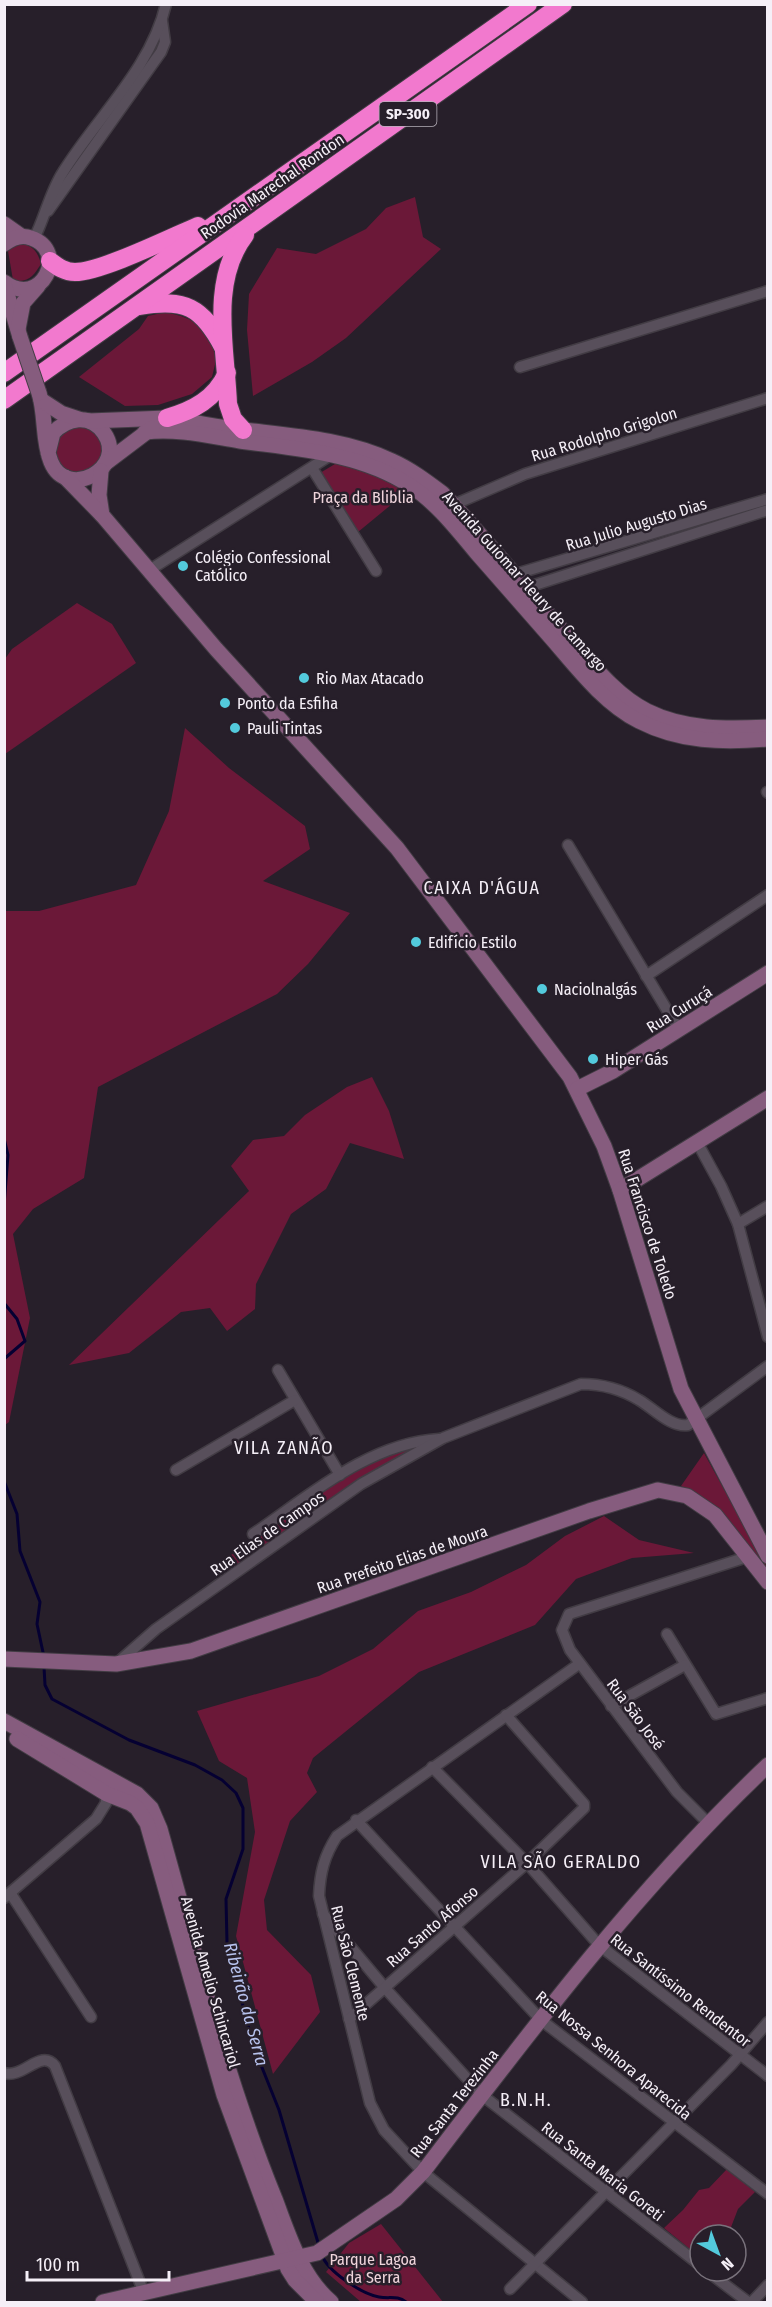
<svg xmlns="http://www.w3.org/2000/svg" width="772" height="2307" viewBox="0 0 772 2307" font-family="'Fira Sans Condensed',sans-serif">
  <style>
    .green { fill: #6b1838 }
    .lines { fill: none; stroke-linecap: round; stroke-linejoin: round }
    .stream { stroke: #050032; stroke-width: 3 }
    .street-casing { stroke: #423c44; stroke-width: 13 }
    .secondary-casing { stroke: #423c44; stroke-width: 17 }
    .highway-casing { stroke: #423c44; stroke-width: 20 }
    .street { stroke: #584f5b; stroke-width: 10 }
    .secondary { stroke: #865c7e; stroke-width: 15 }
    .highway { stroke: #f279ce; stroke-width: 18 }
    .secondary-bridge-casing { stroke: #423c44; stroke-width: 17; stroke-linecap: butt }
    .secondary-bridge { stroke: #865c7e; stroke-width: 15 }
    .poi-dot { fill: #53cadc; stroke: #271f2a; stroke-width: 2 }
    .labels { text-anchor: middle; stroke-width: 5; stroke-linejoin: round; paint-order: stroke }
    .shield { fill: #271f2a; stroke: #b7b1ba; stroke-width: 1.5 }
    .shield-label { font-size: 15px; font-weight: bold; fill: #f5eff7 }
    .street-label { font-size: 16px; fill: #f5eff7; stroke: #271f2a }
    .park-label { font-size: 16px; fill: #efd4db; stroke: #271f2a }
    .poi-label { font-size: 16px; fill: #f5eff7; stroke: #271f2a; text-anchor: start }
    .neighbourhood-label { font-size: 18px; letter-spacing: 1.5px; fill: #f5eff7; stroke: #271f2a }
    .water-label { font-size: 18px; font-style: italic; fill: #b6c1ec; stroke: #271f2a }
  </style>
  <rect width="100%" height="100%" fill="#271f2a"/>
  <g class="green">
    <polygon points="415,197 423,237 441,249 346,338 312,362 253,396 247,330 249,294 277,248 316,254 366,229 386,208"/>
    <path d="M 17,242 C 31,245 37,249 41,264 C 34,275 28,284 13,280 L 8,251 Z"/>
    <path d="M 166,312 C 198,320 205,325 217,356 L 212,377 L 192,394 L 158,405 L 125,406 L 79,377 L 139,329 L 148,316 Z"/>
    <circle cx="79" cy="450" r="23"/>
    <polygon points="335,464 346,464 409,490 358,532 320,473"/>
    <polygon points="77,603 112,624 136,663 5,754 5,659 12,649"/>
    <polygon points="185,728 229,768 305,826 310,849 263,881 350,913 308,964 277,994 98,1087 84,1178 33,1209 13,1234 30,1318 9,1422 5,1425 5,911 39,911 136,885 169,811"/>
    <polygon points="372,1077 389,1111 404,1159 350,1143 326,1189 291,1214 256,1284 255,1309 227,1331 210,1308 181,1312 129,1353 69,1365 249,1191 231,1166 253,1140 284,1136 305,1115 347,1087"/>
    <polygon points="419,1446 366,1477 227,1572 221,1562 339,1480 377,1460"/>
    <polygon points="704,1453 767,1567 767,1572 719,1508 681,1486"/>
    <polygon points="604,1516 639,1540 694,1553 632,1558 576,1579 535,1625 419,1672 313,1758 307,1773 317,1792 290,1821 264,1900 267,1930 311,1975 320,2012 273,2074 236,1936 255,1832 247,1778 219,1761 197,1711 319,1676 373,1649 418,1611 471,1592 526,1565 565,1536"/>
    <polygon points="727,2169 755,2192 738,2209 728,2235 700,2235 700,2255 696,2254 664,2228 683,2210 699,2190 709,2188"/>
    <polygon points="381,2224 443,2302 361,2302 326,2272 349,2243"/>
  </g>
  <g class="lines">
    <g class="stream">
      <polyline points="4,1138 8,1155 4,1206"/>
      <polyline points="4,1303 17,1319 25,1341 4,1359"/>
      <polyline points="4,1481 17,1514 20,1551 40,1602 37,1624 44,1657"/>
      <polyline points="44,1667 45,1685 52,1699 129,1740 195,1765 222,1780 236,1793 243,1808 243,1849 226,1899 227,1943 253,2045 279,2110 319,2246"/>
      <path d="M 322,2255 C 327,2271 362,2294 379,2297 C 390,2299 397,2295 406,2302"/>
    </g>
    <defs>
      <g id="street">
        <polyline points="48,211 161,52 165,42 162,21"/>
        <path d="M 34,239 C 45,217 50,192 63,172 C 97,117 151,69 166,4"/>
        <polyline points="520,367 768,291"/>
        <polyline points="312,468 376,571"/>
        <polyline points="453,505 525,474 768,398"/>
        <polyline points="148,571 334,453"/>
        <polyline points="509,576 768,499"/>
        <polyline points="519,590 768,510"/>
        <polyline points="767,792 768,793"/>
        <polyline points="568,845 679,1030"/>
        <polyline points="646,976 768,895"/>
        <polyline points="697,1142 721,1186 738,1224 768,1337"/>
        <polyline points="738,1224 768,1206"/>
        <polyline points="278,1370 340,1475"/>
        <polyline points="176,1470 295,1400"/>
        <path d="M 253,1534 C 309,1496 369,1443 439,1439"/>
        <polyline points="667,1634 716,1714 768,1698"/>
        <path d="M 116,1664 L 156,1629 L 361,1484 L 443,1438 L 581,1384 C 602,1384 621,1389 639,1400 C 653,1408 671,1428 688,1425 L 768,1366"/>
        <path d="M 579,1664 L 337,1836 C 324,1856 320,1873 319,1896 L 370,2103 L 384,2130 L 423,2172 L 582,2302"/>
        <polyline points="611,1706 685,1665"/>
        <polyline points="432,1767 527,1863 599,1945 768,2076"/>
        <polyline points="356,1820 541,2020 768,2194"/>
        <polyline points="707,1822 677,1792 570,1650 562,1630 569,1614 747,1557"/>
        <polyline points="11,1894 91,2017"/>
        <polyline points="4,1898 96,1819 106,1803 106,1788"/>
        <polyline points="323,1914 385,1988 482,2095 700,2265"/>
        <polyline points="349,2019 527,1863 584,1808 584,1804 506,1715"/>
        <path d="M 4,2073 C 23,2079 41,2048 55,2066 L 144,2293"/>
        <polyline points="707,2271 748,2302"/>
        <polyline points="510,2289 731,2065 768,2022"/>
        <polyline points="752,2302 768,2285"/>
      </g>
      <g id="secondary">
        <polyline points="4,224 21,236"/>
        <path d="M 4,244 C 12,238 21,234 31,238 C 70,251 41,310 4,282"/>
        <polyline points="4,284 20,337"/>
        <polyline points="18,329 23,303 38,286"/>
        <path d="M 39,393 C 46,415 42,440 51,462 C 67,501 128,468 104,433 C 90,413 67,418 53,433 L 48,453"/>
        <polyline points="41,400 61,413 79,419"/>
        <path d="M 172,417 C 243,437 324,429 392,461 C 410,469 426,481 442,493 C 486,539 526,589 568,637 C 591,663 615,695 647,711 C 685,730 727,729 768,727"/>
        <polyline points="89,421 167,418"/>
        <path d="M 145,432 C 177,428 209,436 240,441 C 297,449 360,453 409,485 C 436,502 456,528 476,552 C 502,582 528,611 554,641 C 578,669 605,704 639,721 C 680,742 723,743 768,739"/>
        <polyline points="107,462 152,428"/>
        <polyline points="101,471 99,495 102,515"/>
        <polyline points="65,477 102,515 216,649 397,848 570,1077 604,1146 620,1190 681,1389 768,1556"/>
        <polyline points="577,1089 613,1071 768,973"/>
        <polyline points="620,1190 768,1098"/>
        <polyline points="4,1659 116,1664 191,1651 589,1511 658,1490 687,1496 715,1515 768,1582"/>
        <path d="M 4,1721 L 137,1794 L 151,1808 L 160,1829 C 195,1953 226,2079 275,2199 C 289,2236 301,2276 331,2302"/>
        <polyline points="17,1739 107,1794 130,1803 137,1808 147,1823 224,2095 288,2269 295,2280 317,2302"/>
        <path d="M 103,2302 L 317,2253 L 396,2199 L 423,2172 C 531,2030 638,1888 768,1765"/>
      </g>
      <g id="highway">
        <path d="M 50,261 C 58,267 65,272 75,272 C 101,272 172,237 198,226"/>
        <path d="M 140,306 C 185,298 202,307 223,347"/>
        <polyline points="4,373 528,4"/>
        <polyline points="4,400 563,4"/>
        <path d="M 167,418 C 194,410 215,399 227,373"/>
        <path d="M 243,430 L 233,419 L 228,404 C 226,349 209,282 245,235"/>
      </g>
    </defs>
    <use href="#street" class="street-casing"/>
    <use href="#secondary" class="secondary-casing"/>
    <use href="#highway" class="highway-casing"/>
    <use href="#street" class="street"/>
    <use href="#secondary" class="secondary"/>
    <use href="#highway" class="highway"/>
    <defs>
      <polyline id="secondary-bridge" points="20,337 39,393"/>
    </defs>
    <use href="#secondary-bridge" class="secondary-bridge-casing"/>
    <use href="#secondary-bridge" class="secondary-bridge"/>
  </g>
  <g class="poi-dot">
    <circle cx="183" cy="566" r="6"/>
    <circle cx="304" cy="678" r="6"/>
    <circle cx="225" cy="703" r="6"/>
    <circle cx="235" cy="728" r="6"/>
    <circle cx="416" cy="942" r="6"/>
    <circle cx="542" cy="989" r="6"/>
    <circle cx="593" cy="1059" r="6"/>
  </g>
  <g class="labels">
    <rect class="shield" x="379.5" y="102" width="57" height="24" rx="4.5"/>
    <g class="shield-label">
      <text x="408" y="119">SP-300</text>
    </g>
    <g class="street-label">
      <text transform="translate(272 186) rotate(-35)" y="6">Rodovia Marechal Rondon</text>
      <text transform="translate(604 434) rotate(-17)" y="6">Rua Rodolpho Grigolon</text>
      <text transform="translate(636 524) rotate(-17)" y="6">Rua Julio Augusto Dias</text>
      <text transform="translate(525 581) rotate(48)" y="6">Avenida Guiomar Fleury de Camargo</text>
      <text transform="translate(679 1009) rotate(-32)" y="6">Rua Curuçá</text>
      <text transform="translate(648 1224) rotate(72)" y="6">Rua Francisco de Toledo</text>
      <text transform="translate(267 1533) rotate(-35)" y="6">Rua Elias de Campos</text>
      <text transform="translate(402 1559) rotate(-19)" y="6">Rua Prefeito Elias de Moura</text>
      <text transform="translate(636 1714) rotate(53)" y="6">Rua São José</text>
      <text transform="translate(432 1926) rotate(-41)" y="6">Rua Santo Afonso</text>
      <text transform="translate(351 1963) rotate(76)" y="6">Rua São Clemente</text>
      <text transform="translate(211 1982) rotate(74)" y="6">Avenida Amelio Schincariol</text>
      <text transform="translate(681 1990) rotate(38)" y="6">Rua Santíssimo Rendentor</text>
      <text transform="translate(614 2055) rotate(39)" y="6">Rua Nossa Senhora Aparecida</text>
      <text transform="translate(454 2103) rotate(-52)" y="6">Rua Santa Terezinha</text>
      <text transform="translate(603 2171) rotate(38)" y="6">Rua Santa Maria Goreti</text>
    </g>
    <g class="park-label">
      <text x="363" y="503">Praça da Bliblia</text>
      <text x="373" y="2265">Parque Lagoa<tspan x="373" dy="18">da Serra</tspan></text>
    </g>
    <g class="poi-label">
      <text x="195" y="563">Colégio Confessional<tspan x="195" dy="18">Católico</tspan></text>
      <text x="316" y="684">Rio Max Atacado</text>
      <text x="237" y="709">Ponto da Esfiha</text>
      <text x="247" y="734">Pauli Tintas</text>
      <text x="428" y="948">Edifício Estilo</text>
      <text x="554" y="995">Naciolnalgás</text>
      <text x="605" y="1065">Hiper Gás</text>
    </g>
    <g class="neighbourhood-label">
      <text x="482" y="894">CAIXA D'ÁGUA</text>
      <text x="284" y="1454">VILA ZANÃO</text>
      <text x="561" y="1868">VILA SÃO GERALDO</text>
      <text x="526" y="2106">B.N.H.</text>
    </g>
    <g class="water-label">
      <text transform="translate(246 2004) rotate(75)" y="6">Ribeirão da Serra</text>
    </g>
  </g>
  <rect width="772" height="2307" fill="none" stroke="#f5eff7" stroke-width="12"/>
  <g transform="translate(718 2253) rotate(139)"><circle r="28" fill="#271f2a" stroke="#79727c" stroke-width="1.5"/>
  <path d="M0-4.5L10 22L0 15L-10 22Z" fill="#53cadc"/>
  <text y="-9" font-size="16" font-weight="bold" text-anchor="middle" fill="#f5eff7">N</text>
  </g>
  <path d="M27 2271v9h142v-9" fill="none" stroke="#f5eff7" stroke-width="3"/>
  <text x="36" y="2271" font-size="18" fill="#f5eff7" stroke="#271f2a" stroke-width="4.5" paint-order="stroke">100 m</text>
</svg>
